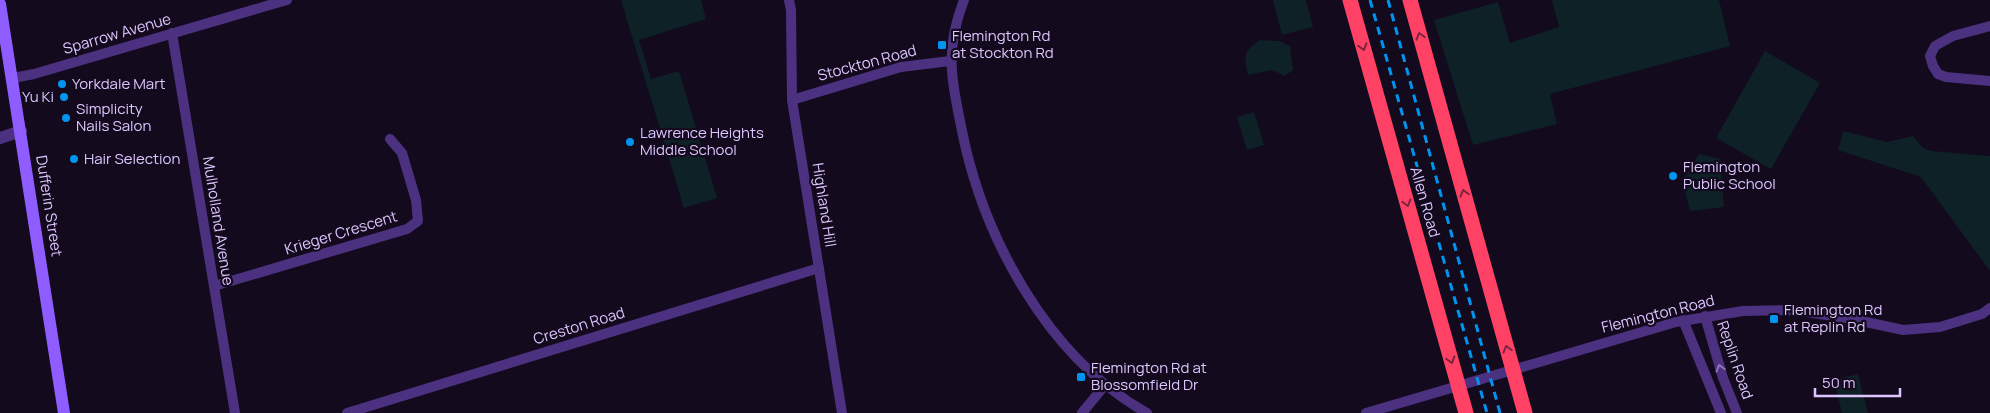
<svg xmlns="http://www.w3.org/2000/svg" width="1990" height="413" viewBox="0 0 1990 413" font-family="Manrope,sans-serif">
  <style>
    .green { fill: #0d2127 }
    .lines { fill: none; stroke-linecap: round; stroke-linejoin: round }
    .minor { stroke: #4b317f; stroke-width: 10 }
    .tertiary { stroke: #4b317f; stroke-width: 12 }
    .secondary { stroke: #8f5dff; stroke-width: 12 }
    .motorway { stroke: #ff4166; stroke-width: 15 }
    .rail { stroke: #0094f1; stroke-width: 3; stroke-dasharray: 8 6; stroke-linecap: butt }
    .oneway { stroke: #7d233e }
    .oneway2 { stroke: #8d74b9 }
    .poi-dot { fill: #0094f1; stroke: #130a1d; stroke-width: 2 }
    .labels { text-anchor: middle; stroke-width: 4.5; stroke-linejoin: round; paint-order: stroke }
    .street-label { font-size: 15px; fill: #ddc6ff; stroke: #130a1d }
    .poi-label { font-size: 15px; fill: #ddc6ff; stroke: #130a1d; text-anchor: start }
  </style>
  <rect width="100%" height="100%" fill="#130a1d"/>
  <g class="green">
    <polygon points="621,0 701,0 706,19 639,40 651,79 679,71 717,198 684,208"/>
    <polygon points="1273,0 1306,0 1313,27 1282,35"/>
    <polygon points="1552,0 1719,0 1730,46 1550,94 1557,124 1473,145 1434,20 1498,2 1510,43 1559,27"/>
    <path d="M 1260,40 L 1279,41 L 1290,46 L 1293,70 L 1285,76 L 1272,70 L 1248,75 C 1244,56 1243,51 1260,40 Z"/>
    <polygon points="1765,51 1820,83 1771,169 1716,138"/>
    <polygon points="1254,112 1264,145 1247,150 1237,117"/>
    <polygon points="1843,131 1887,142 1913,136 1923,148 1932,151 1990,156 1990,271 1921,177 1838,150"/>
    <polygon points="1699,154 1720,159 1724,207 1690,211 1683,181"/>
    <polygon points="1858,374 1868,413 1842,413 1834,380"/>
  </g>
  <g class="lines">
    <g class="minor">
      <polyline points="789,0 791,10 792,100 842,413"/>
      <path d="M 964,0 C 945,49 951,76 961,126 C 982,236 1047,357 1147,413"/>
      <polyline points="1990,26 1953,36 1935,46 1930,56 1933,66 1938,74 1946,77 1990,81"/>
      <polyline points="172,33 235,413"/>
      <polyline points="13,78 34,74 287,0"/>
      <polyline points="792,100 901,67 950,61"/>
      <polyline points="214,286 407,229 418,221 416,200 402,153 390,139"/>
      <polyline points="1705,316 1723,378 1737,413"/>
      <polyline points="1683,320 1721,413"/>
      <polyline points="347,413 819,268"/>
      <polyline points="1082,413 1105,385"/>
      <polyline points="1366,413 1676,322 1743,311 1794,310 1852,319 1903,330 1940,327 1982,314 1990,308"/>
    </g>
    <polyline class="tertiary" points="0,138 21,131"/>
    <polyline class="secondary" points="0,4 64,413"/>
    <g class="motorway">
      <polyline points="1350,0 1466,413"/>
      <polyline points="1410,0 1525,413"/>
    </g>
    <g class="rail">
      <polyline points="1370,0 1487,413"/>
      <polyline points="1388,0 1500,413"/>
    </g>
  </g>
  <defs><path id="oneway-chevron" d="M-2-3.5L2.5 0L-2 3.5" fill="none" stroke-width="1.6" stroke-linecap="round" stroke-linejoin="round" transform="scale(1.25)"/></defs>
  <g class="oneway">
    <use href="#oneway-chevron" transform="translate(1420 36) rotate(-106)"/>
    <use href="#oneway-chevron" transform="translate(1363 47) rotate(74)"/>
    <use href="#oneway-chevron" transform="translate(1464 193) rotate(-106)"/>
    <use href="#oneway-chevron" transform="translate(1407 203) rotate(74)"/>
    <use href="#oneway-chevron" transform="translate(1507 349) rotate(-106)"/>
    <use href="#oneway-chevron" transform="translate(1451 360) rotate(74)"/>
  </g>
  <use class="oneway2" href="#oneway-chevron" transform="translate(1720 368) rotate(-106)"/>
  <g class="poi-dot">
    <rect x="937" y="40" width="10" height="10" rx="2.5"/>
    <circle cx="62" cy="84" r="5"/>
    <circle cx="64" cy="97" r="5"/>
    <circle cx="66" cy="118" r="5"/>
    <circle cx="630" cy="142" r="5"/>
    <circle cx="74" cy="159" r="5"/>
    <circle cx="1673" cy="176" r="5"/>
    <rect x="1769" y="314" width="10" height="10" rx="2.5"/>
    <rect x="1076" y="372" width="10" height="10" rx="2.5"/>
  </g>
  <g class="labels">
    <g class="street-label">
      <text transform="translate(117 34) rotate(-16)" y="5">Sparrow Avenue</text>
      <text transform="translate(867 63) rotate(-15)" y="5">Stockton Road</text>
      <text transform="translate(1425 202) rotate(74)" y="5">Allen Road</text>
      <text transform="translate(824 205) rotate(81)" y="5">Highland Hill</text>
      <text transform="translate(49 206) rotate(81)" y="5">Dufferin Street</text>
      <text transform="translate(218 221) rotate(81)" y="5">Mulholland Avenue</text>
      <text transform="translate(341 233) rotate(-17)" y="5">Krieger Crescent</text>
      <text transform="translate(1658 314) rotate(-14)" y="5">Flemington Road</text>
      <text transform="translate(579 326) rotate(-17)" y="5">Creston Road</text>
      <text transform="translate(1735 360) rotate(71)" y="5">Replin Road</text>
    </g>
    <g class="poi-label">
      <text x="952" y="41">Flemington Rd<tspan x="952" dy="17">at Stockton Rd</tspan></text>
      <text x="72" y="89">Yorkdale Mart</text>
      <text x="54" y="102" text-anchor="end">Yu Ki</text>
      <text x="76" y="114">Simplicity<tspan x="76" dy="17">Nails Salon</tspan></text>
      <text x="640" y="138">Lawrence Heights<tspan x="640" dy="17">Middle School</tspan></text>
      <text x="84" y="164">Hair Selection</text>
      <text x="1683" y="172">Flemington<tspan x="1683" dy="17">Public School</tspan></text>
      <text x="1784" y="315">Flemington Rd<tspan x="1784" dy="17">at Replin Rd</tspan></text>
      <text x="1091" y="373">Flemington Rd at<tspan x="1091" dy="17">Blossomfield Dr</tspan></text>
    </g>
  </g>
  <path d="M1815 388v8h85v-8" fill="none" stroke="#ddc6ff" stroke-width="2.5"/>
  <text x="1822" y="388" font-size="15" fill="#ddc6ff" stroke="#130a1d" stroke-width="4" paint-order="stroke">50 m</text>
</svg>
